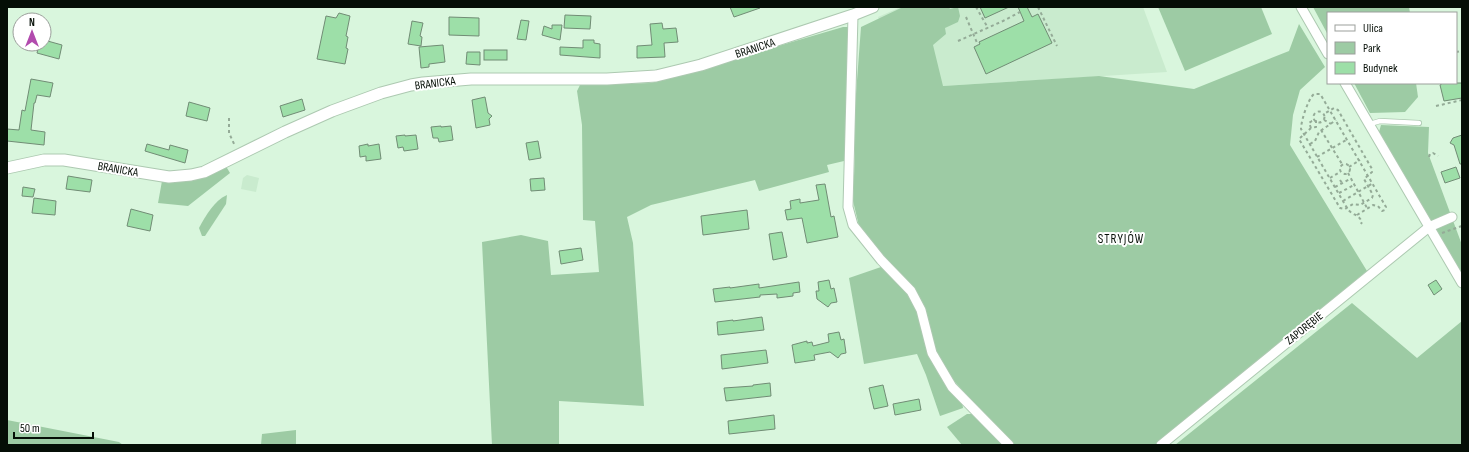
<svg xmlns="http://www.w3.org/2000/svg" width="1469" height="452" viewBox="0 0 1469 452" font-family="'Sofia Sans Condensed',sans-serif">
  <style>
    .built { fill: #c9ebce }
    .green { fill: #9dcba4 }
    .building { fill: #9ddfa8; stroke: #718c75 }
    .lines { fill: none; stroke-linecap: round; stroke-linejoin: round }
    .service-casing { stroke: #adc9b1; stroke-width: 6 }
    .minor-casing { stroke: #adc9b1; stroke-width: 11 }
    .tertiary-casing { stroke: #adc9b1; stroke-width: 13 }
    .path { stroke: #94ab97; stroke-width: 2; stroke-dasharray: 3 3; stroke-linecap: butt }
    .service { stroke: #fff; stroke-width: 4.5 }
    .minor { stroke: #fff; stroke-width: 9 }
    .tertiary { stroke: #fff; stroke-width: 11 }
    .labels { text-anchor: middle; stroke-width: 4; stroke-linejoin: round; paint-order: stroke }
    .street-label { font-size: 12px; fill: #050e06; stroke: #fff }
    .neighbourhood-label { font-size: 13px; letter-spacing: 1px; fill: #050e06; stroke: #fff }
  </style>
  <rect width="100%" height="100%" fill="#d9f6dd"/>
  <g class="built">
    <polygon points="901,7 1143,7 1167,72 910,88 878,17"/>
    <polygon points="247,175 259,178 256,192 241,189 243,178"/>
  </g>
  <g class="green">
    <polygon points="903,7 949,7 950,9 958,7 960,16 958,22 945,28 946,34 933,45 943,86 1099,76 1194,89 1289,51 1299,24 1325,67 1300,90 1293,115 1290,145 1367,271 1155,445 1015,445 996,427 954,381 936,353 914,288 880,252 859,226 853,201 855,151 853,134 861,27"/>
    <polygon points="1158,7 1261,7 1272,34 1185,71"/>
    <polygon points="1313,7 1409,7 1410,13 1328,13 1328,35"/>
    <polygon points="843,27 848,27 847,131 844,161 827,165 829,172 759,191 755,180 651,205 627,217 633,243 644,406 559,401 559,445 492,445 482,242 521,235 548,241 551,275 599,272 595,221 583,220 582,125 577,91 580,85 651,83"/>
    <polygon points="1354,83 1416,83 1418,97 1405,112 1370,113"/>
    <polygon points="1381,125 1429,127 1428,153 1462,245 1462,275 1379,132"/>
    <polygon points="222,168 227,168 230,173 188,206 158,203 162,181 192,180"/>
    <path d="M 227,195 L 226,204 L 205,236 L 202,236 L 199,228 C 206,215 214,201 227,195 Z"/>
    <polygon points="881,267 885,268 907,292 918,310 929,354 962,401 963,408 940,416 926,375 917,354 864,364 849,278"/>
    <polygon points="1352,303 1417,358 1462,321 1462,445 1175,445"/>
    <polygon points="967,414 974,414 1005,445 962,445 947,427"/>
    <polygon points="7,420 119,442 123,445 7,445"/>
    <polygon points="296,430 296,445 261,445 262,434"/>
  </g>
  <g class="building">
    <polygon points="730,7 760,7 760,8 734,17"/>
    <polygon points="980,7 1009,7 985,18"/>
    <polygon points="1018,7 1027,7 1032,17 1038,14 1052,43 986,74 974,47 980,44 979,42 1024,21"/>
    <polygon points="339,13 350,16 346,36 348,37 346,48 348,49 345,64 317,59 326,16 336,18"/>
    <polygon points="565,15 591,16 590,29 564,28"/>
    <polygon points="449,17 479,18 479,36 449,35"/>
    <polygon points="521,20 529,21 526,40 517,39"/>
    <polygon points="412,21 423,23 420,36 422,37 421,46 408,44"/>
    <polygon points="662,23 663,29 676,28 678,42 664,43 665,57 637,58 637,46 652,45 650,24"/>
    <polygon points="552,25 562,25 560,40 542,35 544,26 552,29"/>
    <polygon points="44,40 62,45 59,59 37,53 39,44 44,44"/>
    <polygon points="583,40 594,40 594,43 600,44 600,58 560,55 560,47 583,48"/>
    <polygon points="443,45 445,62 429,64 429,67 421,68 419,47"/>
    <rect x="484" y="50" width="23" height="10"/>
    <polygon points="467,52 480,52 480,65 466,64"/>
    <polygon points="31,79 53,83 50,97 37,95 35,103 34,103 31,130 45,132 44,145 7,141 7,129 19,130 22,110 25,111"/>
    <polygon points="1443,83 1462,83 1462,98 1444,101 1440,85"/>
    <polygon points="485,97 488,113 492,116 489,119 490,125 476,128 472,100"/>
    <polygon points="302,99 305,110 283,117 280,106"/>
    <polygon points="189,102 210,108 207,121 186,116"/>
    <polygon points="441,126 441,127 451,126 453,140 439,142 438,138 433,138 431,127"/>
    <polygon points="405,135 405,136 416,135 418,149 404,151 403,147 398,148 396,136"/>
    <polygon points="1462,135 1462,164 1460,164 1454,145 1450,143 1453,138"/>
    <polygon points="538,141 541,158 529,160 526,143"/>
    <polygon points="147,144 169,150 170,145 188,150 185,163 145,151"/>
    <polygon points="368,144 368,146 379,144 381,159 366,161 366,156 360,157 359,146"/>
    <polygon points="1456,167 1460,178 1445,183 1441,172"/>
    <polygon points="68,176 92,180 90,192 66,189"/>
    <polygon points="544,178 545,190 531,191 530,179"/>
    <polygon points="825,184 831,217 834,216 838,237 807,243 802,218 787,220 785,210 791,209 790,201 800,199 800,203 819,200 816,185"/>
    <polygon points="23,187 35,189 33,197 22,196"/>
    <polygon points="34,198 56,201 55,215 32,213"/>
    <polygon points="131,209 153,215 150,231 127,226"/>
    <polygon points="747,210 749,229 703,235 701,216"/>
    <polygon points="782,232 787,257 773,260 769,234"/>
    <polygon points="581,248 583,260 561,264 559,251"/>
    <polygon points="829,280 831,289 834,288 837,302 831,303 828,307 817,299 816,291 819,291 818,282"/>
    <polygon points="1436,280 1442,289 1434,295 1428,285"/>
    <polygon points="799,282 800,292 793,293 793,296 777,298 777,294 760,295 760,297 715,302 713,289 730,287 730,288 759,284 759,288"/>
    <polygon points="762,317 764,330 718,335 717,322 733,320 733,321"/>
    <polygon points="839,332 841,340 844,339 846,353 841,354 838,358 830,352 814,355 815,360 795,363 792,345 807,341 807,343 812,342 813,346 829,342 828,334"/>
    <polygon points="766,350 768,363 722,369 721,355"/>
    <polygon points="770,383 771,396 726,401 724,388 753,386 753,385"/>
    <polygon points="883,385 888,406 874,409 869,388"/>
    <polygon points="919,399 921,410 895,415 893,404"/>
    <polygon points="774,415 775,429 729,434 728,421"/>
  </g>
  <g class="lines">
    <defs>
      <polyline id="service" points="1370,124 1380,121 1419,123"/>
      <g id="minor">
        <polyline points="1301,7 1328,54"/>
        <polyline points="853,15 848,207 853,225 881,260 911,291 921,310 932,353 952,387 1009,445"/>
        <polyline points="1345,83 1462,283"/>
        <polyline points="1161,445 1429,227 1452,217"/>
      </g>
      <polyline id="tertiary" points="7,168 44,160 64,160 169,177 191,175 204,172 285,132 332,111 381,93 411,85 423,83 471,79 607,79 656,76 701,65 853,15 873,7"/>
    </defs>
    <use href="#service" class="service-casing"/>
    <use href="#minor" class="minor-casing"/>
    <use href="#tertiary" class="tertiary-casing"/>
    <g class="path">
      <polyline points="976,7 988,28"/>
      <polyline points="1038,7 1057,46"/>
      <polyline points="966,17 978,45"/>
      <polyline points="958,41 1003,21 1020,12"/>
      <polyline points="1456,52 1462,51"/>
      <polyline points="1424,83 1427,83"/>
      <polyline points="1436,106 1462,100"/>
      <circle cx="1319" cy="117" r="5.5"/>
      <polyline points="229,118 229,133 235,146"/>
      <polyline points="1324,120 1331,124"/>
      <polyline points="1311,128 1309,123 1312,121 1316,121 1316,127 1311,128 1299,139 1340,208 1345,209 1353,204 1360,205 1372,198 1373,195 1364,179 1372,172 1372,169 1338,110 1334,108 1324,114"/>
      <polyline points="1321,130 1342,164"/>
      <polyline points="1310,144 1315,141 1319,132 1336,120"/>
      <polyline points="1317,157 1348,139"/>
      <polyline points="1429,157 1430,154 1433,153 1438,156"/>
      <circle cx="1345" cy="169" r="5"/>
      <polyline points="1349,167 1360,160"/>
      <polyline points="1348,173 1367,208"/>
      <polyline points="1330,178 1340,172"/>
      <polyline points="1340,180 1342,183"/>
      <polyline points="1335,187 1350,179"/>
      <polyline points="1339,193 1354,185"/>
      <polyline points="1343,201 1373,183"/>
      <path d="M 1357,215 L 1373,205 L 1378,206 L 1382,211 L 1385,210 L 1386,207 L 1322,97 L 1320,94 L 1314,94 C 1308,99 1301,121 1301,129 L 1347,208 C 1352,216 1358,213 1362,222 L 1361,224"/>
      <polyline points="1442,233 1462,226"/>
    </g>
    <use href="#service" class="service"/>
    <use href="#minor" class="minor"/>
    <use href="#tertiary" class="tertiary"/>
  </g>
  <g class="labels">
    <g class="street-label">
      <text transform="translate(755 48) rotate(-18)" y="4">BRANICKA</text>
      <text transform="translate(435 83) rotate(-7)" y="4">BRANICKA</text>
      <text transform="translate(118 169) rotate(10)" y="4">BRANICKA</text>
      <text transform="translate(1304 328) rotate(-39)" y="4">ZAPORĘBIE</text>
    </g>
    <g class="neighbourhood-label">
      <text x="1121" y="243">STRYJÓW</text>
    </g>
  </g>
  <rect width="1469" height="452" fill="none" stroke="#050e06" stroke-width="16"/>
  <rect x="1327" y="12" width="130" height="72" fill="#ffffff" stroke="#9b9f9b"/>
  <rect x="1335" y="25" width="20" height="6" fill="#ffffff" stroke="#9b9f9b"/>
  <text x="1363" y="32" font-size="12" fill="#050e06">Ulica</text>
  <rect x="1335" y="42" width="20" height="12" fill="#9dcba4" stroke="#9b9f9b"/>
  <text x="1363" y="52" font-size="12" fill="#050e06">Park</text>
  <rect x="1335" y="62" width="20" height="12" fill="#9ddfa8" stroke="#9b9f9b"/>
  <text x="1363" y="72" font-size="12" fill="#050e06">Budynek</text>
  <g transform="translate(32 32)"><circle r="19" fill="#ffffff" stroke="#9b9f9b"/>
  <path d="M0-3L7 15L0 10L-7 15Z" fill="#b24bae"/>
  <text y="-6" font-size="11" font-weight="bold" text-anchor="middle" fill="#050e06">N</text>
  </g>
  <path d="M14 432v6h79v-6" fill="none" stroke="#050e06" stroke-width="2"/>
  <text x="20" y="432" font-size="12" fill="#050e06" stroke="#ffffff" stroke-width="3" paint-order="stroke">50 m</text>
</svg>
